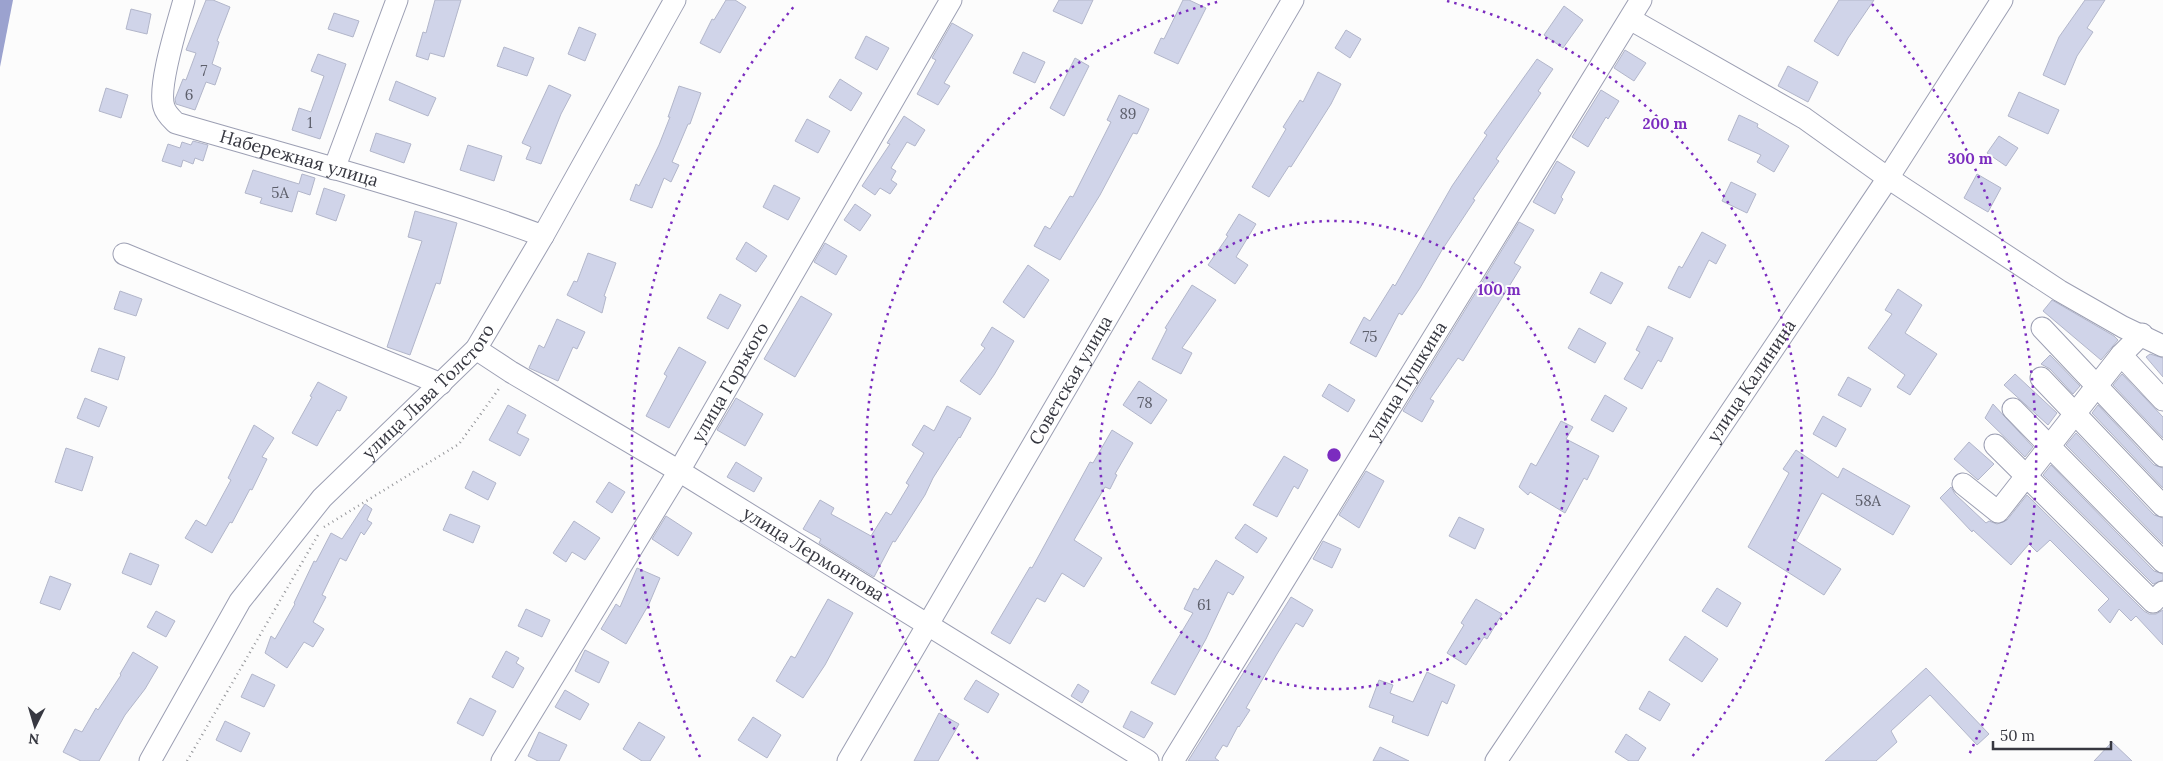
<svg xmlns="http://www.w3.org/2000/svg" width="2163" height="761" viewBox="0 0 2163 761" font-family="Lora,serif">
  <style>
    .water { fill: #9ba2cf }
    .building { fill: #d0d4e9; stroke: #b2b6ca }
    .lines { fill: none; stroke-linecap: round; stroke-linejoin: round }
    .minor-casing { stroke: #9c9fb3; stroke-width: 23 }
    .path { stroke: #95969a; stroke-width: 2.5; stroke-dasharray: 1 4; stroke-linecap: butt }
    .minor { stroke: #fff; stroke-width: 21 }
    .ring { fill: none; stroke: #7b2cbf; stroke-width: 2.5; stroke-dasharray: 2.5 5 }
    .labels { text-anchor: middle; stroke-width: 4; stroke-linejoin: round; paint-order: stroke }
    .number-label { font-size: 15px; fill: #5d5f6b }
    .street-label { font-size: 18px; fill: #373841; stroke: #fcfcfc }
    .centre { fill: #7b2cbf; stroke: #fcfcfc; stroke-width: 2.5 }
    .ring-label { font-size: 15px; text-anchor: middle; font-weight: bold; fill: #7b2cbf; stroke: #fcfcfc; stroke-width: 4; stroke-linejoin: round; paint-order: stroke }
  </style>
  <rect width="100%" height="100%" fill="#fcfcfc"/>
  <polygon class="water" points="0,0 13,0 0,67"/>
  <g class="building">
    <polygon points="206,0 213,0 230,7 217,41 219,42 212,64 221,68 215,85 206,82 195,110 176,104 175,99 183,79 186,80 196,53 186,50"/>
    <polygon points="435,0 461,0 444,57 430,53 428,60 416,56 423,32 426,33"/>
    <polygon points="726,0 735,0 746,7 720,53 700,43 712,19 714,20"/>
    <polygon points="1059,0 1093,0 1082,24 1053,11"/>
    <polygon points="1183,0 1189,0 1206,8 1178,64 1154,53 1161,38 1164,39"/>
    <polygon points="1839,0 1874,0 1848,38 1838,56 1814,41"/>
    <polygon points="2085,0 2105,0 2087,28 2093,32 2077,56 2065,85 2043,75 2059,37"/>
    <polygon points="1564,6 1583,20 1563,48 1544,35"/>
    <polygon points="131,9 151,14 147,34 126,29"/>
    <polygon points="334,13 359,21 353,37 328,29"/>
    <polygon points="952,23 973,35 944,83 950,86 938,105 917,94 936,60 932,58"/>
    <polygon points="579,27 596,34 585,61 568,54"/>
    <polygon points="1346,30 1361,39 1350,58 1335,48"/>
    <polygon points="866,36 889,48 877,70 855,58"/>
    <polygon points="504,47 534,58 527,76 497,66"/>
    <polygon points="1625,50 1646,63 1634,81 1614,68"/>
    <polygon points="1023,52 1045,62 1035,83 1013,73"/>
    <polygon points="318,54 346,64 320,139 292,130 299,108 311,112 324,76 311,71"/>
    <polygon points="1075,58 1089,66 1064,116 1050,108"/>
    <polygon points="1537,59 1553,69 1538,91 1541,93 1496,159 1499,161 1473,199 1475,200 1442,250 1420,288 1402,315 1399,313 1376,357 1350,343 1364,317 1370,321 1393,284 1395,286 1452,186 1487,135 1484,133"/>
    <polygon points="1788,66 1818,82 1808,102 1778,86"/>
    <polygon points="1318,72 1341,84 1331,104 1291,167 1289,166 1269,197 1252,187 1286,129 1283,127 1300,100 1303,102"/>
    <polygon points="840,79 862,93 851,111 829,97"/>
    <polygon points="396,81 436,98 428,116 389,100"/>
    <polygon points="549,85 571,95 561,114 541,164 526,159 531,147 522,143"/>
    <polygon points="679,86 701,93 690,124 688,124 672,162 679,165 671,182 664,178 652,208 630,200 636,184 639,186 659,145 670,117 668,117"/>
    <polygon points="106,88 128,95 121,118 99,111"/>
    <polygon points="1601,90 1619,101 1608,119 1606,117 1588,147 1572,137"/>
    <polygon points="2019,92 2059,110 2048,134 2008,116"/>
    <polygon points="1119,95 1149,109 1137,134 1133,133 1100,195 1060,260 1034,246 1045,226 1050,229 1070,196 1073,197 1111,122 1107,120"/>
    <polygon points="1739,115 1758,124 1757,127 1789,146 1774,172 1757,162 1761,155 1728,140"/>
    <polygon points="904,116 925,130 915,146 907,142 891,168 896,171 891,180 897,184 890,194 880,188 875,195 862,186 890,144 887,143"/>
    <polygon points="807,119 830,131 818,153 795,141"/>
    <polygon points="376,133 411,144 404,163 370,151"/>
    <polygon points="1999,136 2018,148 2006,166 1987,153"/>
    <polygon points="193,141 208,145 203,161 195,158 193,164 183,160 181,167 162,161 168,144 180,148 182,142 191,145"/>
    <polygon points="468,145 502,156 494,181 460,170"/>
    <polygon points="1557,161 1575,172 1561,197 1563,199 1555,214 1533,202"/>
    <polygon points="253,170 299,184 302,174 315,178 310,195 298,191 292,212 260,203 262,198 245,193"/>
    <polygon points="1977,174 2001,188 1988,212 1964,198"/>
    <polygon points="1731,182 1756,194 1747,213 1722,201"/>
    <polygon points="774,185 800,198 788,220 763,207"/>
    <polygon points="324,188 345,195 336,221 316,214"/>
    <polygon points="855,204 871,215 860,231 844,220"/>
    <polygon points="415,211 457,223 440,284 436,283 410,355 387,347 422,241 408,237"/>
    <polygon points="1239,214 1256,224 1236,257 1248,265 1235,284 1208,265 1228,236 1226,235"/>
    <polygon points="1519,222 1534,230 1514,263 1521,267 1463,361 1458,358 1430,399 1434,401 1422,422 1403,411"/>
    <polygon points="1702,232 1726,245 1716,264 1709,260 1690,298 1668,288 1679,266 1682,268"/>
    <polygon points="746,242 767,256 756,272 736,259"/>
    <polygon points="825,243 847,256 836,275 814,262"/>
    <polygon points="588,253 616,263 604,296 606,297 602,313 567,295 574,281 577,282"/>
    <polygon points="1028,265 1049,280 1024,318 1003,302"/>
    <polygon points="1601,272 1623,283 1611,304 1590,293"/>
    <polygon points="1192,285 1216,300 1182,348 1192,353 1181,374 1152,359 1167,329 1165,328"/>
    <polygon points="1898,289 1922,305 1905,333 1937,354 1910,395 1897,387 1905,375 1868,348 1892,314 1885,310"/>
    <polygon points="120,291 142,299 136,316 114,309"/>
    <polygon points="720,294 741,305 728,329 707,318"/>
    <polygon points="801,296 832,314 795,377 764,359"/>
    <polygon points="2052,300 2114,336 2118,340 2101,360 2043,311"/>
    <polygon points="557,319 585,332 577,349 573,347 558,381 529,368 539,345 544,348"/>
    <polygon points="1648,326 1673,338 1661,362 1658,360 1642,389 1624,379 1640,352 1636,350"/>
    <polygon points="992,327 1014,341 994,375 980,395 960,381 985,348 981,345"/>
    <polygon points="1579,328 1606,343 1595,363 1568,348"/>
    <polygon points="679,347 706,362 669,428 646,416 667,376 664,374"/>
    <polygon points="99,348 125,357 118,380 91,371"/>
    <polygon points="2150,354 2163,358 2163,377 2146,357"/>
    <polygon points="2050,355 2080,386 2073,394 2050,369 2041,364"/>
    <polygon points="2015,374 2057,413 2048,425 2004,385"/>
    <polygon points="2122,374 2163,417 2163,438 2113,385"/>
    <polygon points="1848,377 1871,389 1861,407 1838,395"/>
    <polygon points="1139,381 1167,400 1151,424 1123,405"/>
    <polygon points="318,382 347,397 340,411 337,410 317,446 292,433 312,397 310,396"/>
    <polygon points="1329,384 1355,400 1348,412 1322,396"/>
    <polygon points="1605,395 1627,408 1613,432 1591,420"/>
    <polygon points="85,398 107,407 99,427 77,418"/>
    <polygon points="736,398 763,414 745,446 717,430"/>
    <polygon points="1993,404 2033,447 2025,457 1985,418"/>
    <polygon points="508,405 526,415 517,433 529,439 520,456 489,440"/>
    <polygon points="2098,405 2154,465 2163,468 2163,488 2092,413"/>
    <polygon points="947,406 971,418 960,438 959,437 933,478 925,495 895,542 893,541 874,577 819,543 821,539 803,529 820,500 834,508 831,514 871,536 886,512 891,515 909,485 906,483 924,453 912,445 924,425 934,431"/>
    <polygon points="1823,416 1846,429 1836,447 1813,434"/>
    <polygon points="1561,421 1573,427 1566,439 1599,456 1587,480 1584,478 1565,513 1530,492 1528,495 1519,487 1531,463 1536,466"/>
    <polygon points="254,425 274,438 262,457 267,459 252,490 250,489 232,523 230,522 212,553 185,538 196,520 206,526 231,480 228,478"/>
    <polygon points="1112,430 1133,443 1115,474 1117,475 1110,489 1105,487 1074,540 1102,558 1084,587 1062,573 1045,602 1037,598 1010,644 991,633 1030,567 1032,568 1090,462 1093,463"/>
    <polygon points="2076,433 2154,515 2163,518 2163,544 2066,445"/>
    <polygon points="1969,442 1994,464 1978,480 1954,459"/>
    <polygon points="66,448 93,457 82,491 55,482"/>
    <polygon points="1796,450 1838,478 1843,468 1910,506 1893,535 1822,493 1796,541 1841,569 1824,595 1748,547 1789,473 1783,469"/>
    <polygon points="1284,456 1308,470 1298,489 1294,486 1277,517 1253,505"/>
    <polygon points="736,462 762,478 754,492 727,477"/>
    <polygon points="2051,465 2154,571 2163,574 2163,580 2153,584 2043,475"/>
    <polygon points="473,471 496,483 488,500 465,488"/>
    <polygon points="1366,471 1384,481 1359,528 1339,515"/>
    <polygon points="609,482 625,492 612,513 596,502"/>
    <polygon points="1951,487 1955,494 1986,523 1989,521 1997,524 2007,520 2027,495 2144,611 2149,614 2156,614 2163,610 2163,645 2136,616 2131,621 2119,609 2110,623 2098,610 2109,599 2050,540 2037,552 2029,544 2011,565 1973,530 1972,532 1940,498"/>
    <polygon points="365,504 372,509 367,520 372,523 364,535 361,532 346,561 340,558 322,595 326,597 313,622 324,629 313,647 304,642 287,668 265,653 271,636 275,639 295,604 294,603 314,561 316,562 331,533 342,539"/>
    <polygon points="450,514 480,526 473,543 443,530"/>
    <polygon points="666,516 692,533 678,556 652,539"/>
    <polygon points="1459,517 1484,529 1475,549 1449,536"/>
    <polygon points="574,521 600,538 585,560 572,552 566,562 553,553"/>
    <polygon points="1245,524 1267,538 1257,553 1235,538"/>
    <polygon points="1323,541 1341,549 1332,568 1313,559"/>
    <polygon points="130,553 159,565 151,585 122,573"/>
    <polygon points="1216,560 1244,577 1233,595 1228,592 1206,639 1175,695 1151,683 1193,613 1184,609 1194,588 1198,590"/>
    <polygon points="637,568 660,578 649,604 626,644 601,629 616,604 620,607"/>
    <polygon points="50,576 71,584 60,610 40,603"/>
    <polygon points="1717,588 1741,603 1727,627 1702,611"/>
    <polygon points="1291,597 1313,610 1303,627 1296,623 1277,654 1246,708 1250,710 1239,727 1238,726 1227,747 1223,745 1215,758 1219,761 1188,761"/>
    <polygon points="828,599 853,613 825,665 803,698 776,681 791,656 795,658"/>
    <polygon points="1476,599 1502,614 1487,639 1484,637 1466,665 1447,653 1464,625 1461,623"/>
    <polygon points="526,609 550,620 542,637 518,626"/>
    <polygon points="156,611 175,621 166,637 147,627"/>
    <polygon points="1685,636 1718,659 1702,682 1669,660"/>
    <polygon points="585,650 609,662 599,683 575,671"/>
    <polygon points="506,651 519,658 516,663 524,668 513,688 492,677"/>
    <polygon points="133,652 158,667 145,689 125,715 99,761 81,761 63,752 75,729 82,732 96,708 98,710 121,675 120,674"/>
    <polygon points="1926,668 1989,734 1977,745 1930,695 1891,731 1897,742 1876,761 1825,761"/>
    <polygon points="1427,672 1455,685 1447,704 1442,701 1428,736 1392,722 1394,716 1369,707 1379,680 1393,685 1390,693 1413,702"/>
    <polygon points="252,674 275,685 264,707 241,697"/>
    <polygon points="976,680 999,694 988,713 964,699"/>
    <polygon points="1078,684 1089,691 1082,703 1071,696"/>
    <polygon points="565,690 589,704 580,720 555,707"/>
    <polygon points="1649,691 1670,704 1660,721 1639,709"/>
    <polygon points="470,698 496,711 483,736 457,723"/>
    <polygon points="1131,711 1153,723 1144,738 1123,727"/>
    <polygon points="939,713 959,724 938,761 914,761"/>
    <polygon points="753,717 781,735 767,758 738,740"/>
    <polygon points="225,721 250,733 241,752 216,740"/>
    <polygon points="639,722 665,737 650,761 642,761 623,749"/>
    <polygon points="539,732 567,745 559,761 538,761 528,756"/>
    <polygon points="1626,734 1646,748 1638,761 1629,761 1615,752"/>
    <polygon points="2112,742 2132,761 2094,761"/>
    <polygon points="1380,747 1409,761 1373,761"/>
  </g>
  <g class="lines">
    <defs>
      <g id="minor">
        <path id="s1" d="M 184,0 C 178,23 157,86 164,107 C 166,114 171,118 176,123 C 299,159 423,191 543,236"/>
        <polyline points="1630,19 1804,118 1888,178 2060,291 2123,327 2163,346"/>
        <polyline points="334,169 397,0"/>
        <polyline points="124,254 441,384"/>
        <polyline points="2042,328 2163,456"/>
        <path id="s2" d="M 476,349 L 511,372 L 679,471 L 1148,761"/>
        <polyline points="2121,355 2163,400"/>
        <polyline points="2041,378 2163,506"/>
        <polyline points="2013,409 2163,562"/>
        <polyline points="1995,445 2153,602 2163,592"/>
        <polyline points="1963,484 1998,512 2121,355 2142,334"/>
        <path id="s3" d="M 150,761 L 240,601 L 322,498 L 476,349 L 543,236 L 675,0"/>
        <path id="s4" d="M 502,761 L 679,471 L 951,0"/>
        <path id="s5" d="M 848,761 L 1293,0"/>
        <path id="s6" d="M 1173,761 L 1641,0"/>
        <path id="s7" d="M 1496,761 L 1888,178 L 2002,0"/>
      </g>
    </defs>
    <use href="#minor" class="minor-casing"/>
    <g class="path">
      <polyline points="324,527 459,444 501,386"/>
      <polyline points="187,761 318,535"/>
    </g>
    <use href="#minor" class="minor"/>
  </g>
  <g class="ring">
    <circle cx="1334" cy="455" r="234"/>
    <path d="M978 759A468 468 0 0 1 1221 1M1447 1A468 468 0 0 1 1690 759"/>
    <path d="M700 757A702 702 0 0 1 796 4M1872 4A702 702 0 0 1 1968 757"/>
  </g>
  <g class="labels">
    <g class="number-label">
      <text x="204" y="76">7</text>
      <text x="189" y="100">6</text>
      <text x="1128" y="119">89</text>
      <text x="310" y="128">1</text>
      <text x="280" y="198">5А</text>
      <text x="1370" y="342">75</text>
      <text x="1145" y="408">78</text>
      <text x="1868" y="506">58А</text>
      <text x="1204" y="610">61</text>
    </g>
    <g class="street-label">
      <text dy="6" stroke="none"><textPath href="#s1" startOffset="258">Набережная улица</textPath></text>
      <text dy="6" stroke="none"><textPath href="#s6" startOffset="446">улица Пушкина</textPath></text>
      <text dy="6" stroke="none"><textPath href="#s5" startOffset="441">Советская улица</textPath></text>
      <text dy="6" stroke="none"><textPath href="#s4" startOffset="442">улица Горького</textPath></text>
      <text dy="6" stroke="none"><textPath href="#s7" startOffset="458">улица Калинина</textPath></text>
      <text dy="6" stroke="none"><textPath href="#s3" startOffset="466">улица Льва Толстого</textPath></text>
      <text dy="6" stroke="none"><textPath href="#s2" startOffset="395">улица Лермонтова</textPath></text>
    </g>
  </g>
  <circle cx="1334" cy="455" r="8" class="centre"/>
  <g class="ring-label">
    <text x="1665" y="129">200 m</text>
    <text x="1970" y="164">300 m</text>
    <text x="1499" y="295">100 m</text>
  </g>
  <g transform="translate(35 726) rotate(185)" stroke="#fcfcfc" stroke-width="4" paint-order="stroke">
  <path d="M0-4L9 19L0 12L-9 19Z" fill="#373841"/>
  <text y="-8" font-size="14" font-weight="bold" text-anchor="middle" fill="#373841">N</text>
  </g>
  <path d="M1993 741v8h118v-8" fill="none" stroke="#373841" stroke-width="2.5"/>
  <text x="2000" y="741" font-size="15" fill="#373841" stroke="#fcfcfc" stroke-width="4" paint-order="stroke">50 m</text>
</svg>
